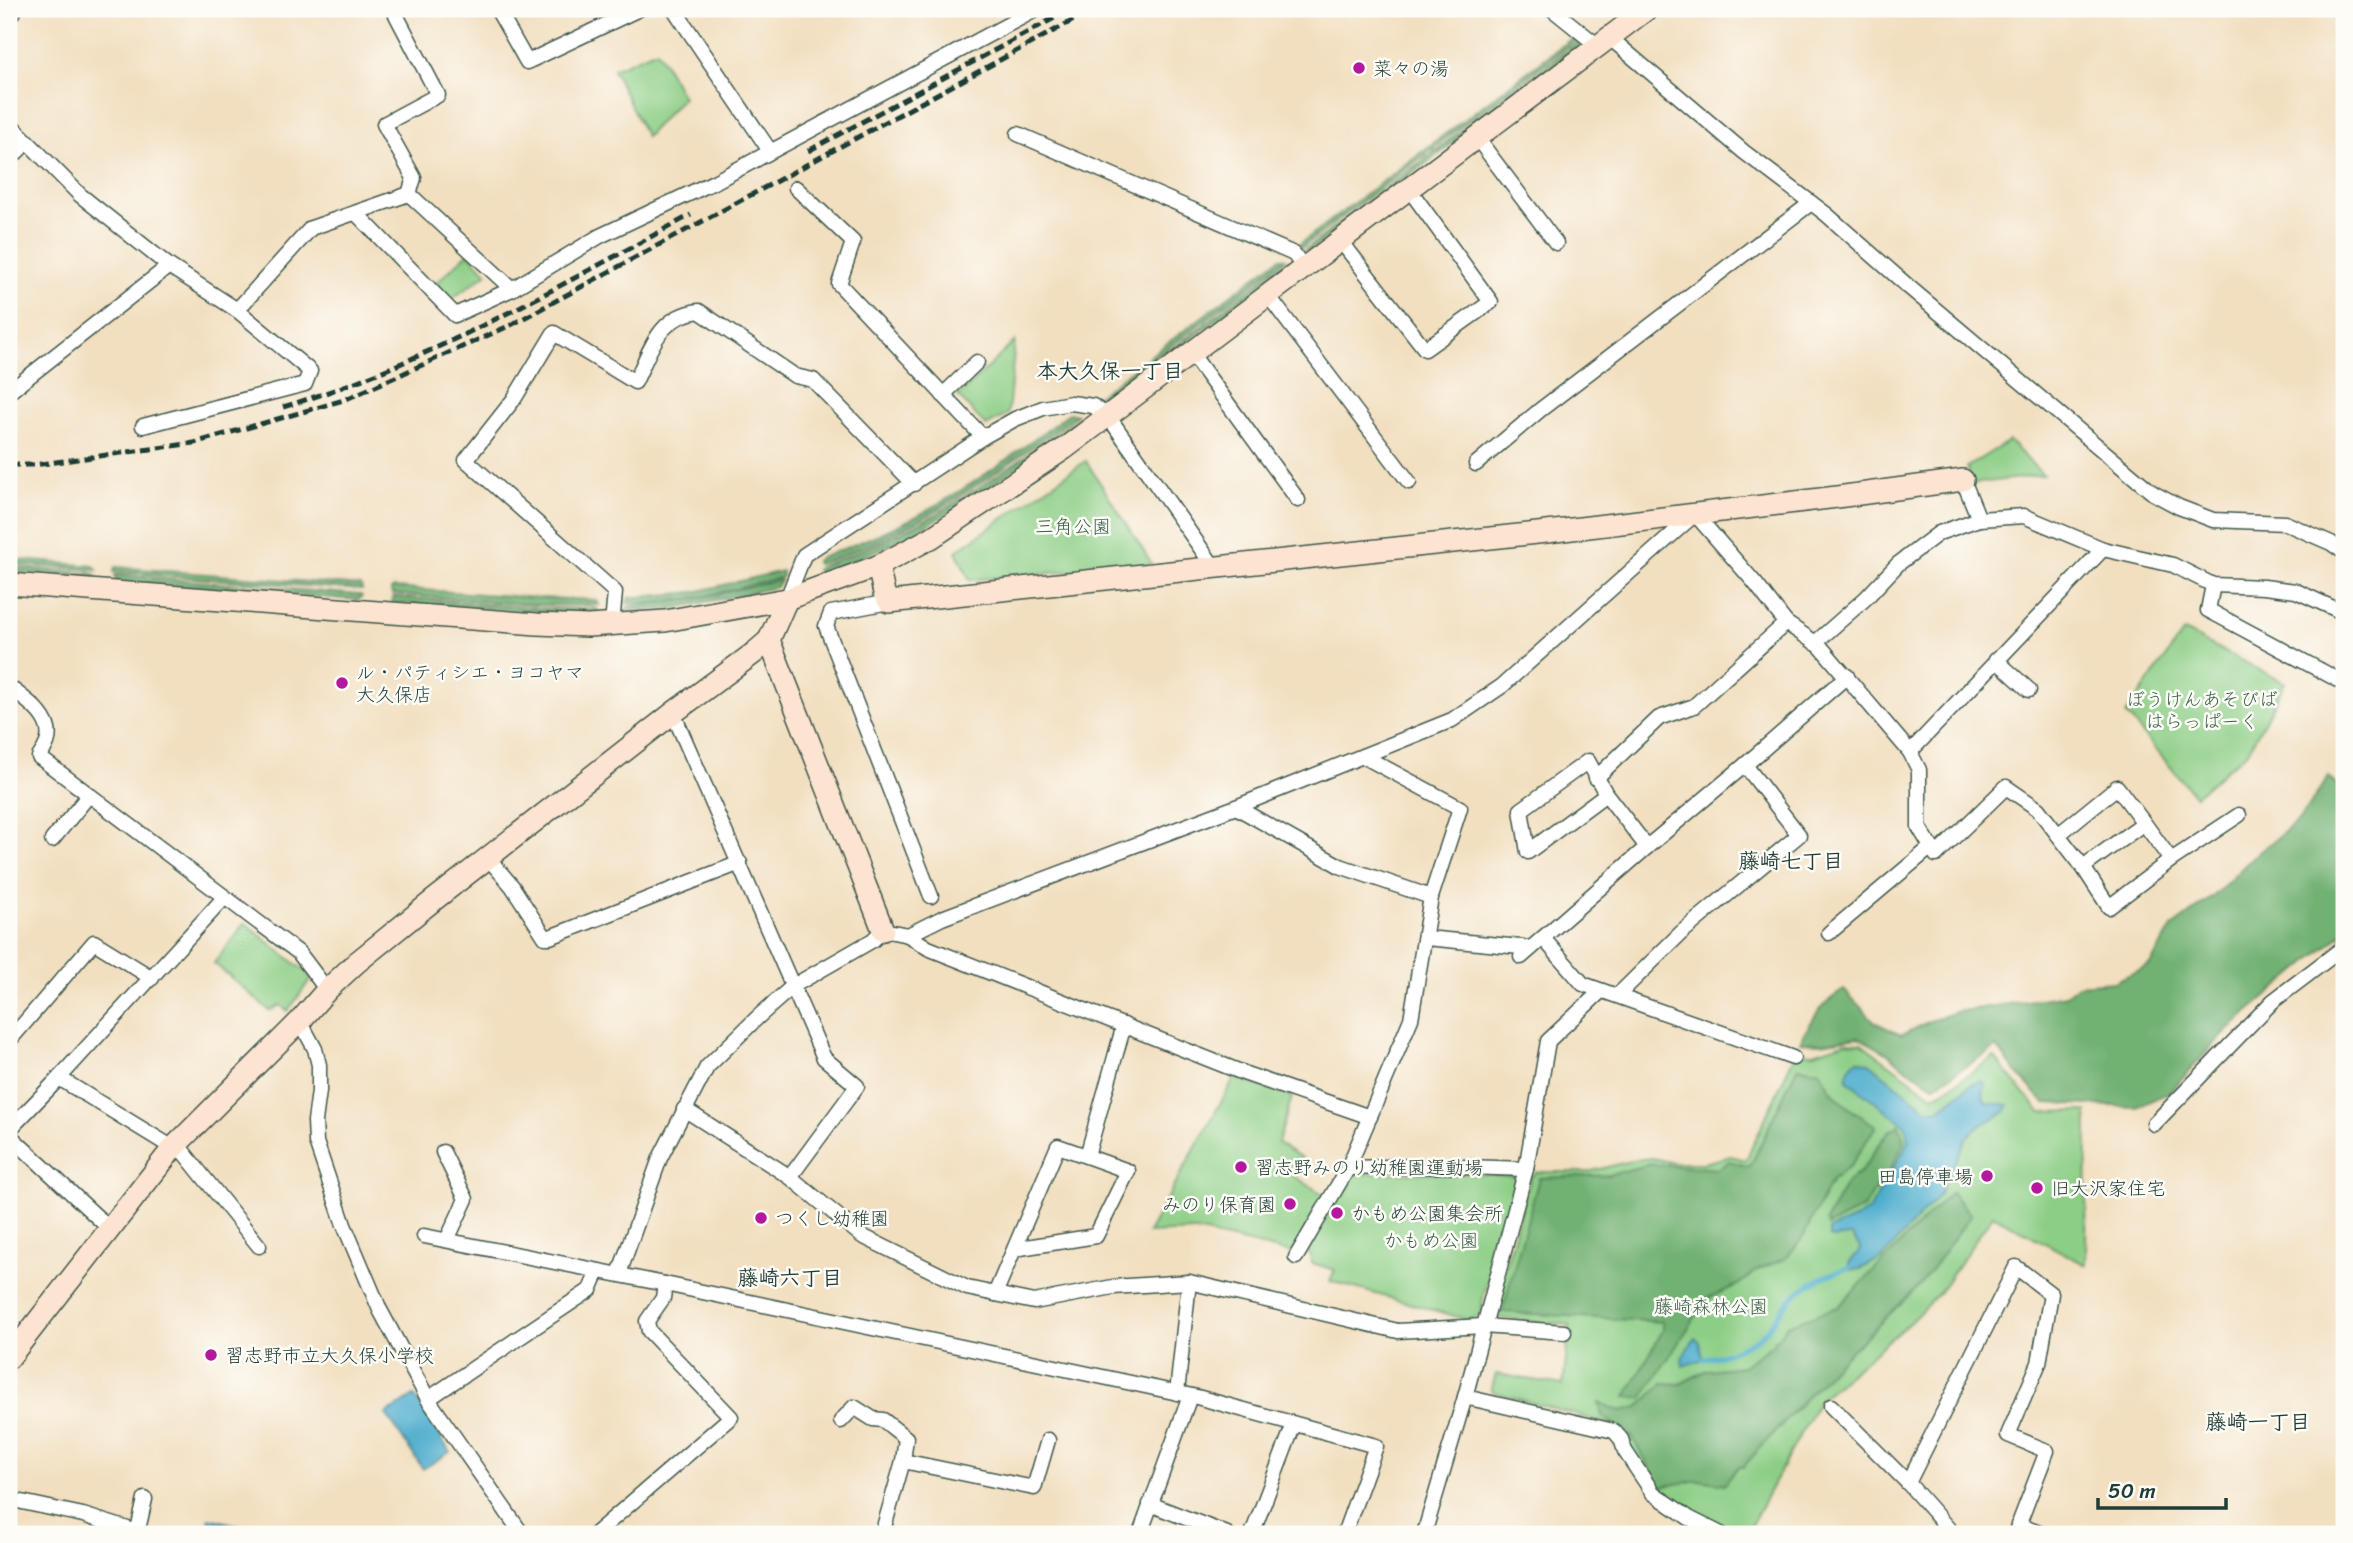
<svg xmlns="http://www.w3.org/2000/svg" width="2353" height="1543" viewBox="0 0 2353 1543" font-family="Sriracha,'Klee One',sans-serif">
  <style>
    .green { fill: #8cce85; stroke: #56865c; stroke-width: 2 }
    .forest { fill: #71b172; stroke: #487753; stroke-width: 2 }
    .water { fill: #4faece; stroke: #377681; stroke-width: 2 }
    .lines { fill: none; stroke-linecap: round; stroke-linejoin: round }
    .stream { stroke: #4faece; stroke-width: 5 }
    .street-casing { stroke: #3f5549; stroke-width: 17 }
    .secondary-casing { stroke: #3f5549; stroke-width: 24 }
    .street { stroke: #fff; stroke-width: 14 }
    .secondary { stroke: #fde4d1; stroke-width: 21 }
    .rail { stroke: #1f3d34; stroke-width: 5; stroke-dasharray: 10 5; stroke-linecap: butt }
    .poi-dot { fill: #b5179e; stroke: #fdfcf7; stroke-width: 2.5 }
    .labels { text-anchor: middle; stroke-width: 5; stroke-linejoin: round; paint-order: stroke }
    .poi-label { font-size: 19px; fill: #1f3d34; stroke: #fdfcf7; text-anchor: start }
    .park-label { font-size: 19px; fill: #3a6148; stroke: #fdfcf7 }
    .neighbourhood-label { font-size: 21px; font-weight: bold; fill: #1f3d34; stroke: #fdfcf7 }
  </style>
  <rect width="100%" height="100%" fill="#fdfcf7"/>
  <filter id="ink" filterUnits="userSpaceOnUse"><feTurbulence type="fractalNoise" baseFrequency=".0143" numOctaves="2"/><feDisplacementMap in="SourceGraphic" scale="14" xChannelSelector="R" yChannelSelector="G"/><feConvolveMatrix kernelMatrix="1 2 1 2 8 2 1 2 1" color-interpolation-filters="sRGB"/></filter>
  <filter id="wash" filterUnits="userSpaceOnUse"><feTurbulence type="fractalNoise" baseFrequency=".00686" numOctaves="4" result="noise"/><feDisplacementMap in="SourceGraphic" scale="28" xChannelSelector="R" yChannelSelector="G"/><feGaussianBlur stdDeviation="1.57" result="paint"/><feColorMatrix in="noise" values="0 0 0 0 0 0 0 0 0 0 0 0 0 0 0 0 0 1.4 0 .05"/><feComposite in="paint" operator="in"/></filter>
  <g filter="url(#wash)">
    <rect width="100%" height="100%" fill="#f2dfc0"/>
    <g class="green">
      <polygon points="657,50 683,97 646,137 613,69"/>
      <polygon points="468,253 487,273 449,301 435,284"/>
      <polygon points="1015,341 1008,414 986,426 958,396"/>
      <polygon points="2009,441 2043,475 1972,484 1967,467"/>
      <polygon points="1086,461 1152,564 970,580 956,551"/>
      <polygon points="2184,631 2285,683 2248,751 2195,796 2126,714"/>
      <polygon points="245,923 312,977 288,1011 280,1005 270,1011 214,963"/>
      <polygon points="1846,1042 1861,1043 1933,1096 1942,1092 1994,1057 2040,1112 2087,1111 2086,1265 1993,1215 1939,1293 1909,1323 1819,1400 1746,1534 1735,1534 1695,1516 1655,1489 1615,1426 1491,1391 1496,1374 1563,1385 1570,1325 1491,1317 1531,1177 1537,1172 1588,1172 1634,1160 1652,1158 1675,1163 1704,1163 1731,1156 1746,1160 1796,1052 1814,1053"/>
      <polygon points="1235,1077 1292,1097 1278,1143 1302,1158 1294,1176 1326,1196 1292,1253 1196,1231 1148,1233"/>
      <polygon points="1432,1172 1513,1176 1517,1180 1516,1195 1483,1298 1481,1316 1468,1320 1330,1281 1335,1270 1312,1263 1307,1247 1350,1176 1355,1174"/>
    </g>
    <g class="forest">
      <polygon points="1576,35 1578,38 1301,248 1297,246"/>
      <polygon points="1579,41 1583,44 1582,46 1311,250 1305,250"/>
      <polygon points="1280,258 1285,259 1104,397 1100,397 1099,395"/>
      <polygon points="1287,261 1289,266 1115,396 1110,397"/>
      <path d="M 1069,413 L 1077,415 C 1008,464 937,518 857,549 C 844,554 831,561 817,564 L 816,561 L 818,559 C 851,546 885,533 917,516 C 970,488 1021,450 1069,413 Z"/>
      <path d="M 1083,415 L 1086,416 L 1086,419 C 1033,456 980,495 924,527 C 891,546 855,559 820,573 L 816,570 L 820,567 C 854,554 887,541 918,524 C 975,494 1030,452 1083,415 Z"/>
      <polygon points="9,559 94,566 97,570 9,564"/>
      <polygon points="9,567 95,574 96,577 9,572"/>
      <polygon points="115,567 361,586 362,590 114,572"/>
      <path d="M 782,571 L 782,577 C 734,589 677,606 627,603 L 629,598 L 695,592 Z"/>
      <polygon points="115,575 360,595 362,596 359,600 116,581"/>
      <polygon points="779,580 781,581 776,587 697,604 665,609 627,611 628,607 697,599"/>
      <polygon points="394,588 539,598 597,600 599,605 538,605 392,594 391,590"/>
      <polygon points="393,597 538,608 597,609 599,613 596,615 393,603 391,602"/>
      <path d="M 2329,777 L 2344,791 L 2344,932 L 2248,1012 L 2214,1044 L 2170,1092 L 2137,1107 L 2045,1103 L 2016,1072 L 1997,1047 L 1934,1086 L 1904,1067 L 1890,1055 L 1858,1037 L 1821,1043 L 1800,1042 C 1814,1018 1818,1005 1844,990 L 1876,1023 L 1901,1035 L 1930,1021 L 1956,1012 L 2066,995 L 2078,985 L 2114,982 L 2150,965 L 2172,927 L 2215,895 L 2253,857 L 2298,821 Z"/>
      <path d="M 1797,1067 L 1820,1070 C 1833,1101 1849,1108 1876,1126 L 1851,1165 L 1832,1180 L 1802,1239 L 1785,1259 L 1759,1269 L 1738,1285 L 1708,1298 L 1642,1398 L 1626,1397 L 1663,1330 L 1663,1322 L 1502,1312 L 1539,1178 L 1609,1175 L 1650,1164 L 1718,1169 L 1729,1161 L 1750,1167 Z"/>
      <polygon points="1899,1125 1905,1141 1889,1172 1874,1191 1865,1207 1828,1226 1826,1221 1845,1185 1861,1171 1888,1132"/>
      <polygon points="1951,1192 1971,1215 1920,1285 1835,1366 1743,1467 1738,1467 1725,1484 1699,1480 1660,1487 1632,1437 1602,1416 1599,1403 1621,1411 1638,1407 1664,1383 1680,1384 1707,1370 1743,1366 1773,1344 1787,1325 1838,1307"/>
    </g>
    <g class="water">
      <path d="M 1858,1060 L 1869,1063 L 1926,1109 L 1938,1110 L 1972,1084 L 1981,1081 L 1985,1083 C 1979,1110 1988,1102 2009,1105 L 2005,1112 L 1976,1128 L 1967,1137 L 1940,1194 L 1881,1259 L 1860,1269 L 1849,1270 L 1849,1263 L 1859,1252 L 1860,1248 L 1852,1236 L 1832,1238 L 1829,1237 L 1829,1230 L 1859,1217 L 1870,1209 L 1909,1141 L 1905,1125 L 1848,1081 C 1845,1073 1850,1063 1858,1060 Z"/>
      <polygon points="1695,1338 1700,1342 1703,1359 1683,1366 1682,1358"/>
      <polygon points="414,1396 450,1452 423,1469 386,1414"/>
      <polygon points="210,1518 248,1528 247,1534 207,1534"/>
    </g>
    <g class="lines">
      <path class="stream" d="M 1703,1359 C 1718,1358 1753,1344 1764,1333 C 1775,1322 1782,1306 1795,1295 C 1811,1281 1829,1274 1849,1268"/>
    </g>
  </g>
  <g filter="url(#ink)">
    <g class="lines">
      <defs>
        <g id="street">
          <polyline points="393,9 438,95 384,124 414,178 409,194"/>
          <polyline points="497,9 527,62 639,9"/>
          <polyline points="674,9 770,151"/>
          <polyline points="1552,9 1598,46"/>
          <polyline points="1609,37 1744,152 1826,214 1910,288 2153,493 2179,507 2213,520 2285,523 2331,543 2344,552"/>
          <polyline points="9,123 80,195 169,266 237,310 310,371 305,384 143,426"/>
          <polyline points="1018,134 1294,254 1303,267"/>
          <polyline points="1477,138 1556,243"/>
          <polyline points="9,160 27,142"/>
          <polyline points="796,188 853,242 839,284 983,437"/>
          <polyline points="409,194 512,289 600,236 716,181 1037,9"/>
          <polyline points="356,213 455,315 512,289"/>
          <polyline points="1340,240 1425,349 1491,302 1409,189"/>
          <polyline points="1267,294 1409,482"/>
          <polyline points="237,310 311,228 409,194"/>
          <polyline points="1191,353 1298,500"/>
          <polyline points="9,392 169,266"/>
          <polyline points="943,395 977,362"/>
          <polyline points="1476,464 1540,410 1811,203"/>
          <polyline points="2103,549 2173,565 2213,585 2264,587 2296,591 2344,613"/>
          <polyline points="2213,585 2208,610 2344,683"/>
          <polyline points="787,599 804,555 983,437 1015,419 1043,408 1071,403 1093,406 1108,416 1214,567"/>
          <polyline points="889,602 831,613 826,626 931,896"/>
          <path d="M 612,625 L 615,592 L 466,460 L 514,399 L 554,333 L 635,382 C 651,350 658,316 699,311 L 795,376 L 813,380 L 914,484"/>
          <polyline points="1815,643 1866,598 1898,564 1939,533 1979,519"/>
          <polyline points="1996,660 2029,690"/>
          <path d="M 9,687 C 25,699 56,719 47,743 C 45,748 42,753 39,757 L 299,953 L 327,990"/>
          <polyline points="673,713 824,1058 857,1086 790,1177"/>
          <polyline points="1910,752 2103,549 2024,516 1979,519 1963,480"/>
          <polyline points="1745,765 1847,676"/>
          <polyline points="1596,778 1659,718 1694,706 1786,623"/>
          <polyline points="1606,794 1528,852 1521,810 1588,761 1606,794 1647,847"/>
          <polyline points="1236,807 1340,866 1431,897"/>
          <polyline points="52,840 89,795"/>
          <polyline points="488,858 512,886 545,937 550,937 740,863"/>
          <polyline points="2171,860 2239,815"/>
          <polyline points="2083,867 2109,907 2171,860 2144,823"/>
          <polyline points="1829,933 1930,848"/>
          <polyline points="908,935 928,948 1246,1074 1370,1117"/>
          <polyline points="1426,938 1531,948"/>
          <polyline points="1543,938 1583,984 1793,1058"/>
          <polyline points="1521,957 1647,847 1745,765 1799,835 1681,933 1618,995"/>
          <polyline points="300,1021 315,1049 319,1065 319,1091 315,1121 316,1142 344,1225 380,1310 428,1399 522,1534"/>
          <polyline points="9,1041 94,942 152,978"/>
          <polyline points="59,1078 173,1148"/>
          <polyline points="684,1109 790,1177 862,1236 967,1288 1034,1302 1113,1287 1189,1282 1398,1331 1483,1326 1564,1332"/>
          <polyline points="2154,1124 2273,1001 2344,947"/>
          <polyline points="9,1130 59,1078 224,898"/>
          <polyline points="9,1135 110,1229"/>
          <polyline points="177,1144 259,1246"/>
          <polyline points="443,1152 466,1199 447,1240"/>
          <polyline points="1087,1156 1124,1025"/>
          <polyline points="1348,1168 1433,1166 1526,1169 1548,1041 1601,991"/>
          <polyline points="1526,1169 1465,1397 1614,1431 1621,1439 1625,1451 1653,1493 1689,1518 1721,1534"/>
          <polyline points="424,1236 665,1284 1197,1397 1376,1446 1344,1534"/>
          <polyline points="1296,1257 1348,1168 1411,1019 1431,897 1460,808 1363,756"/>
          <polyline points="619,1274 660,1158 707,1067 758,1017 793,986 873,940 883,930 908,935 942,918 1236,807 1452,720 1502,686 1695,514 1755,583 1786,623 1820,646 1910,752 1919,770 1919,827 1936,855 2006,787 2038,809 2083,867 2144,823 2117,787 2058,835"/>
          <polyline points="995,1294 1058,1146 1128,1171 1096,1236 1014,1249"/>
          <polyline points="1177,1393 1189,1282"/>
          <polyline points="428,1399 590,1290 598,1271"/>
          <polyline points="1831,1406 1908,1483 1953,1534"/>
          <polyline points="841,1421 854,1407 873,1419 883,1420 906,1438 903,1461 882,1534"/>
          <polyline points="903,1461 1034,1488 1048,1440"/>
          <polyline points="1908,1483 2016,1267 2051,1294 2039,1363 2008,1435 2047,1451 2015,1534"/>
          <polyline points="22,1502 83,1515 144,1534"/>
          <polyline points="1150,1504 1227,1534"/>
          <polyline points="2018,1525 2042,1534"/>
          <polyline points="137,1534 145,1499"/>
          <polyline points="595,1534 731,1417 649,1331 647,1321 663,1298 665,1284"/>
          <polyline points="1140,1534 1190,1396"/>
          <polyline points="1252,1534 1294,1424"/>
          <polyline points="1424,1534 1465,1397"/>
        </g>
        <g id="secondary">
          <polyline points="9,11 11,9"/>
          <polyline points="878,566 884,593 889,602 1547,532 1837,497 1963,480"/>
          <polyline points="9,584 537,624 588,626 665,621 787,599 769,640 754,653 673,713 430,903 356,963 327,990 300,1021 173,1148 9,1358"/>
          <polyline points="787,599 878,566 931,538 1064,449 1647,9"/>
          <polyline points="769,640 883,930"/>
        </g>
      </defs>
      <use href="#street" class="street-casing"/>
      <use href="#secondary" class="secondary-casing"/>
      <use href="#street" class="street"/>
      <use href="#secondary" class="secondary"/>
      <g class="rail">
        <polyline points="808,151 1071,9"/>
        <path d="M 283,407 C 427,363 559,286 691,215"/>
        <polyline points="9,465 34,465 194,443 344,400 511,325 1094,9"/>
      </g>
    </g>
  </g>
  <g class="poi-dot">
    <circle cx="1359" cy="68" r="7"/>
    <circle cx="342" cy="683" r="7"/>
    <circle cx="1241" cy="1167" r="7"/>
    <circle cx="1987" cy="1176" r="7"/>
    <circle cx="2037" cy="1188" r="7"/>
    <circle cx="1290" cy="1204" r="7"/>
    <circle cx="1337" cy="1213" r="7"/>
    <circle cx="761" cy="1218" r="7"/>
    <circle cx="211" cy="1355" r="7"/>
  </g>
  <g class="labels">
    <g class="poi-label">
      <text x="1373" y="75">菜々の湯</text>
      <text x="356" y="679">ル・パティシエ・ヨコヤマ<tspan x="356" dy="22">大久保店</tspan></text>
      <text x="1255" y="1174">習志野みのり幼稚園運動場</text>
      <text x="1973" y="1183" text-anchor="end">田島停車場</text>
      <text x="2051" y="1195">旧大沢家住宅</text>
      <text x="1276" y="1211" text-anchor="end">みのり保育園</text>
      <text x="1351" y="1220">かもめ公園集会所</text>
      <text x="775" y="1225">つくし幼稚園</text>
      <text x="225" y="1362">習志野市立大久保小学校</text>
    </g>
    <g class="park-label">
      <text x="1073" y="533">三角公園</text>
      <text x="2202" y="706">ぼうけんあそびば<tspan x="2202" dy="22">はらっぱーく</tspan></text>
      <text x="1431" y="1247">かもめ公園</text>
      <text x="1711" y="1313">藤崎森林公園</text>
    </g>
    <g class="neighbourhood-label">
      <text x="1110" y="378">本大久保一丁目</text>
      <text x="1791" y="868">藤崎七丁目</text>
      <text x="790" y="1285">藤崎六丁目</text>
      <text x="2258" y="1429">藤崎一丁目</text>
    </g>
  </g>
  <rect width="2353" height="1543" fill="none" stroke="#fdfcf7" stroke-width="35"/>
  <path d="M2098 1498v10h128v-10" fill="none" stroke="#1f3d34" stroke-width="3.5"/>
  <text x="2108" y="1498" font-size="21" fill="#1f3d34" stroke="#fdfcf7" stroke-width="5" paint-order="stroke">50 m</text>
</svg>
